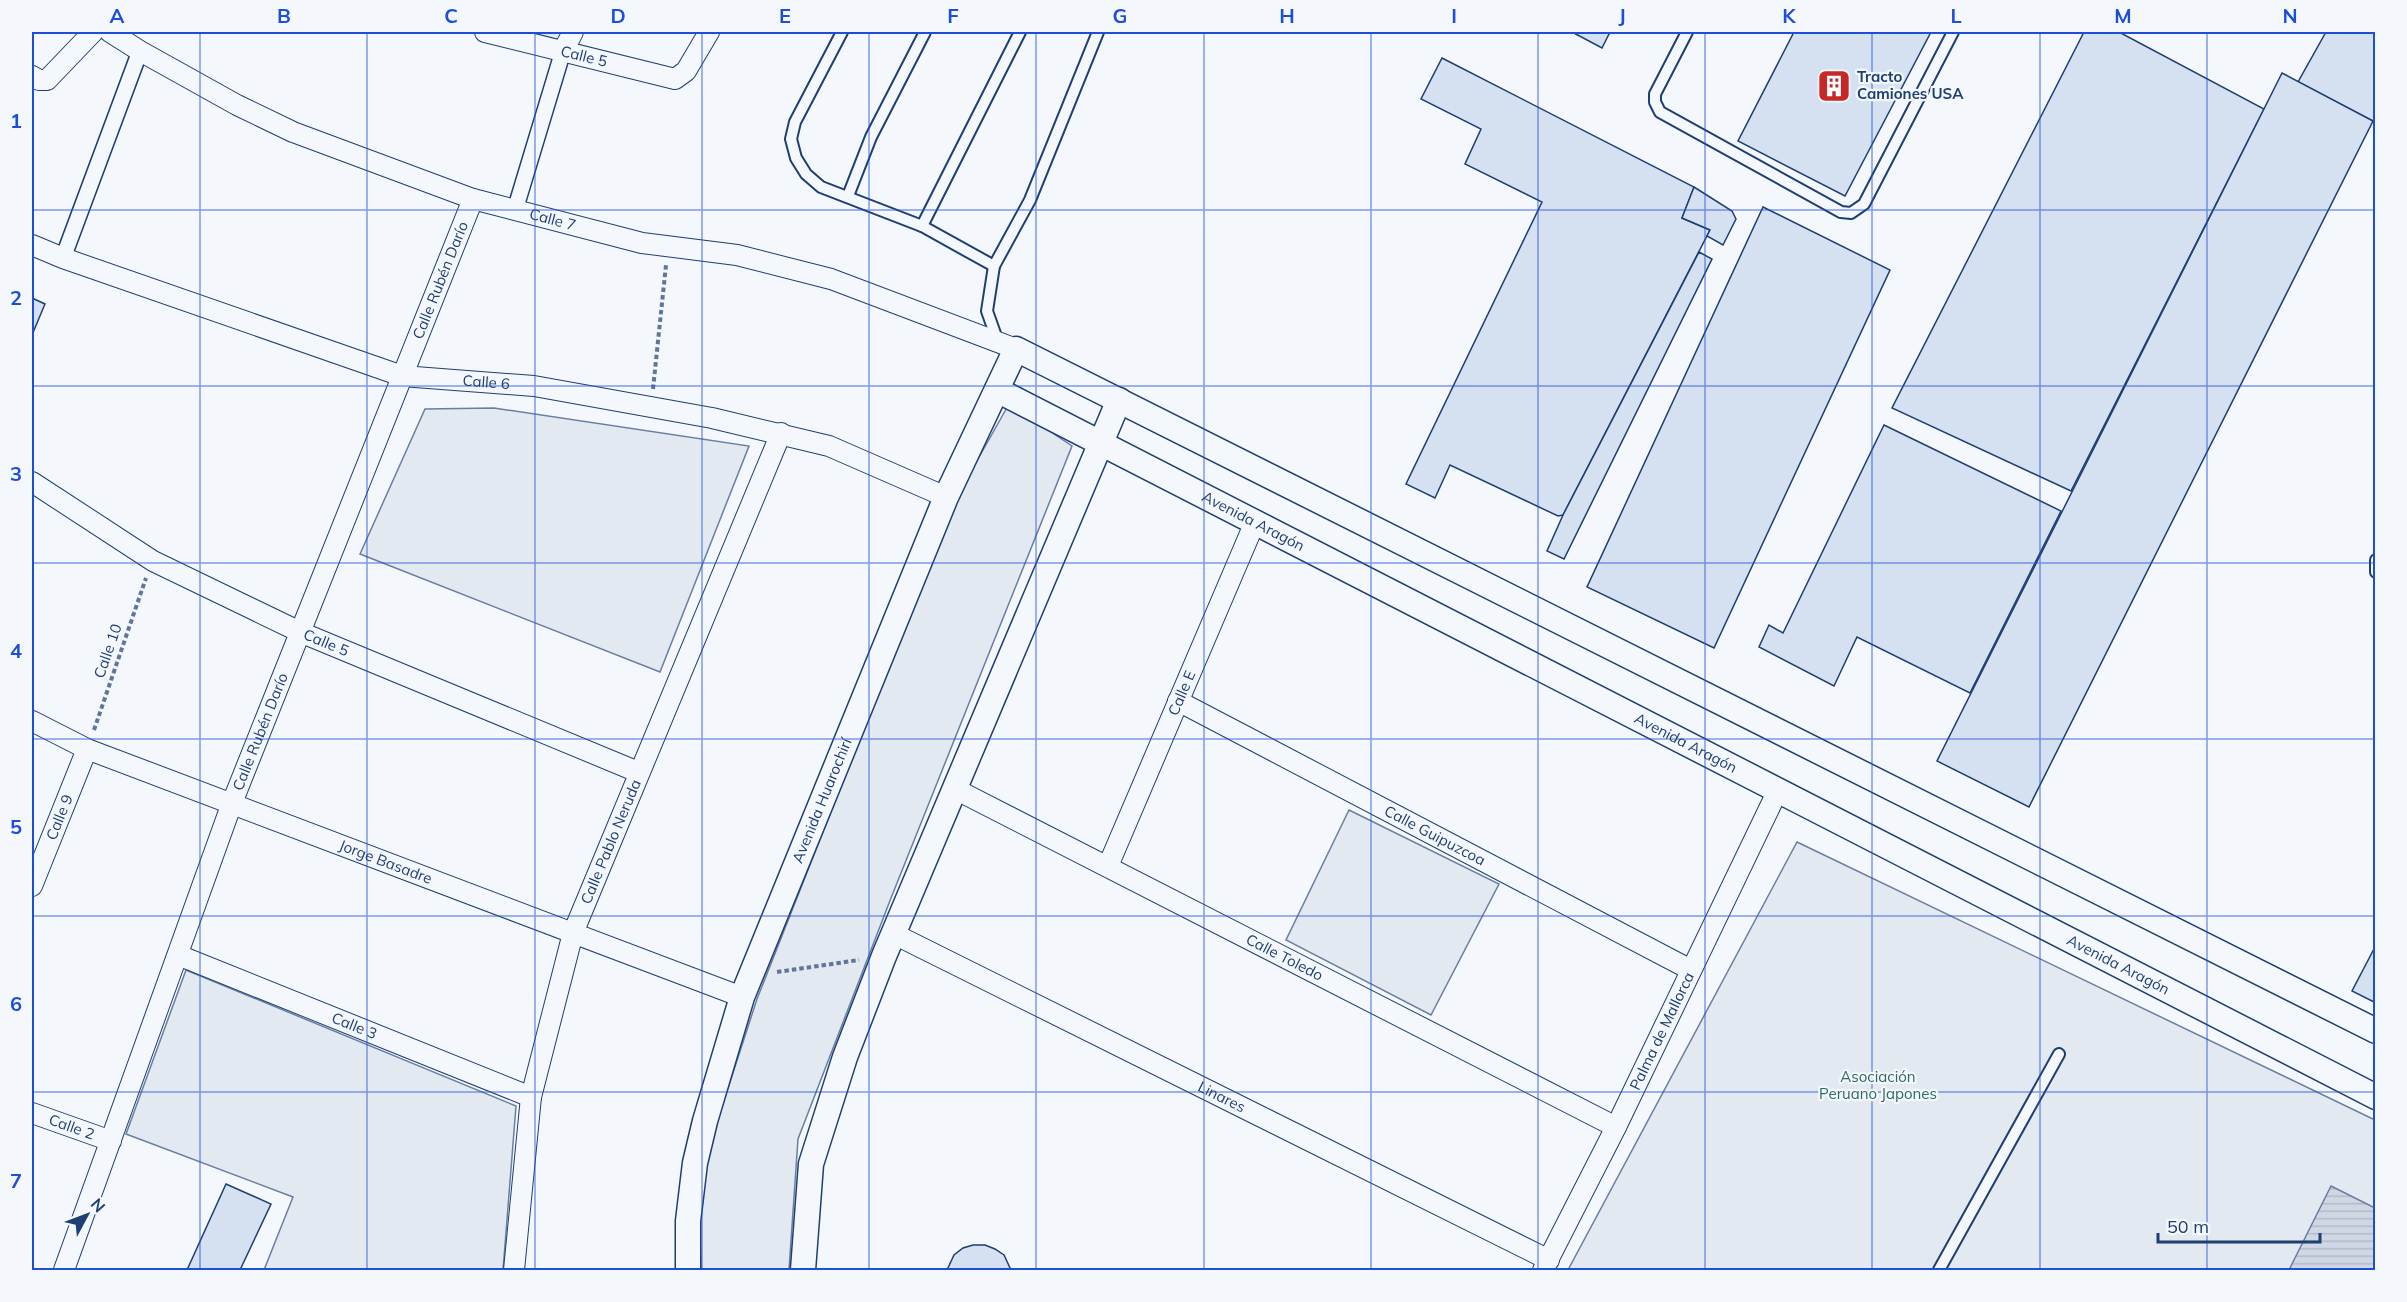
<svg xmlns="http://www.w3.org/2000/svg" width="2407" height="1302" viewBox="0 0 2407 1302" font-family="Mulish,sans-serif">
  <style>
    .park { fill: #e3e9f0; stroke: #687fa3; stroke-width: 1.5 }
    .water { fill: url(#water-rules); stroke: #687fa3; stroke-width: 1.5 }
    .building { fill: #d5e0f0; stroke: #1d3f73; stroke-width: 1.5 }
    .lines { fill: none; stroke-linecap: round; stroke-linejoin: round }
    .service-casing { stroke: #1d3f73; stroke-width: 14 }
    .pedestrian-casing { stroke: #1d3f73; stroke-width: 18 }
    .minor-casing { stroke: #1d3f73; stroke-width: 22 }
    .tertiary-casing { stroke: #1d3f73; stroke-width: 27 }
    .path { stroke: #5e769c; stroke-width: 4; stroke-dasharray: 4.5 3; stroke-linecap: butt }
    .service { stroke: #f4f7fb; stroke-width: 10 }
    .pedestrian { stroke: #f4f7fb; stroke-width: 15 }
    .minor { stroke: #f4f7fb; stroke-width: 20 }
    .tertiary { stroke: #f4f7fb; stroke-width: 24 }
    .grid { fill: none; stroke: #1d4ed8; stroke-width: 1.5; stroke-opacity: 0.55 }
    .labels { text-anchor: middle; stroke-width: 4.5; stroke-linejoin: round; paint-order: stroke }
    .street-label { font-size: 15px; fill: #1d3f73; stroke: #f4f7fb }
    .poi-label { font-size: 15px; font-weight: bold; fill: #1d3f73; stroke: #f4f7fb; text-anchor: start }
    .park-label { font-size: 15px; fill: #2c6c60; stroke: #f4f7fb }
    .neatline { fill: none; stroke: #1d4ed8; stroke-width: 2 }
    .grid-label { font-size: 20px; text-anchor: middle; font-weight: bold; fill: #1d4ed8 }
  </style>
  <defs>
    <pattern id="water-rules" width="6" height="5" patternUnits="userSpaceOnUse" patternTransform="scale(1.5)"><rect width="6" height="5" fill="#cfd7e4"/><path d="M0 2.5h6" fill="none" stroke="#b1bac7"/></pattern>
  </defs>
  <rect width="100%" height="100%" fill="#f4f7fb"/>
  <g class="park">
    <polygon points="527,32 566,32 561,41"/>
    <polygon points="1009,404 1072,446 891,898 798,1139 789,1270 701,1270 699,1207 705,1159 757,999 952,505"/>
    <polygon points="494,408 749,446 660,672 360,554 425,409"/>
    <polygon points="1349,810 1499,884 1431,1015 1286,940"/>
    <polygon points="1797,842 2375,1120 2375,1270 1568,1270"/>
    <polygon points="186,970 516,1106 503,1270 264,1270 293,1197 126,1134"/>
  </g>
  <polygon class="water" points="2331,1186 2375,1208 2375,1270 2294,1270 2290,1268"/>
  <g class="building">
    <polygon points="1572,32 1610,32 1602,48"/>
    <polygon points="1794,32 1931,32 1845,196 1738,141"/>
    <polygon points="2084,32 2119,32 2264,109 2071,491 1892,408"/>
    <polygon points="2326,32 2376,32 2376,116 2373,121 2298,82"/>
    <polygon points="1442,58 1694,187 1682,218 1710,230 1563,515 1558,516 1450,465 1435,498 1406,484 1542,202 1465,164 1481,129 1421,99"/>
    <polygon points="2282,73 2373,121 2029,807 1937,761"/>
    <polygon points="1694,187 1732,211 1736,219 1723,245 1707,236 1710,230 1682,218"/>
    <polygon points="1763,207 1890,270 1714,648 1587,587"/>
    <polygon points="1699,252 1712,259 1564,559 1547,551 1563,515"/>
    <polygon points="32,298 45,304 32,335"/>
    <polygon points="1884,425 2061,511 1970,693 1857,637 1834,686 1759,647 1769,625 1783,633"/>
    <polygon points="2376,945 2376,1003 2352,991"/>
    <polygon points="226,1184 271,1204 240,1270 187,1270"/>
    <polygon points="973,1245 985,1245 995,1249 1004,1255 1011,1270 947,1270 954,1255 963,1248"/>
  </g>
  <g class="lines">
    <defs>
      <g id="service">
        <polyline points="842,32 795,122 791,139 796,158 806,174 821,187 922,226 994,266"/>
        <polyline points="1687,32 1655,94 1655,102 1660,112 1841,212 1851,213 1864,204 1953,32"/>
        <polyline points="848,196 871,137 925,32"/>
        <polyline points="922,226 1020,32"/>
        <polyline points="998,342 987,311 994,266 1030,200 1098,32"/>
        <polyline points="2376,560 2376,572"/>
        <polyline points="1939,1270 2059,1054"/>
      </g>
      <g id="pedestrian">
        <polyline points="515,210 563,51"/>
        <polyline points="63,258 140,51"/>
      </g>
      <g id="minor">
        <path id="s1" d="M 110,32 L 140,51 L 237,105 L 293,132 L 473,199 L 642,243 L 737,255 L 831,279 L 1016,349"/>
        <path id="s2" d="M 485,32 L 675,79 L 686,71 L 709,32"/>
        <polyline points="563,51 573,32"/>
        <polyline points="32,76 39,80 47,80 93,32"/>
        <path id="s3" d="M 32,245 L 63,258 L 402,376 L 534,386 L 712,418 L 829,446 L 946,497"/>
        <path id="s4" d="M 32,482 L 153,561 L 300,632 L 638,772"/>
        <path id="s5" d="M 1178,701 L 1691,970"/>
        <path id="s6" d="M 32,721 L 87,749 L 742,997"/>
        <path id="s7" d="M 955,789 L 1616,1127"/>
        <path id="s8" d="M 1108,866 L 1255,522"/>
        <path id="s9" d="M 32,886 L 87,749"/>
        <path id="s10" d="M 894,934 L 1549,1260"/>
        <path id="s11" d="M 178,955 L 531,1097"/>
        <path id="s12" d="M 32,1113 L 111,1141"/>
        <path id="s13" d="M 64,1270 L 232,803 L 473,199"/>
        <path id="s14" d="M 514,1270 L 531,1097 L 573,933 L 781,433"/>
        <path id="s15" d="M 1543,1270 L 1616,1127 L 1778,790"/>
      </g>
      <g id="tertiary">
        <path id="s16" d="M 997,390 L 2376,1097"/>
        <path id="s17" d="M 688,1270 L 688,1221 L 695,1163 L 705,1121 L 742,997 L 946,497 L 1016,349 L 2376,1031"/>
        <polyline points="803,1270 811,1164 845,1057 884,956 1119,400"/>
      </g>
    </defs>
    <use href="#service" class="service-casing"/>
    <use href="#pedestrian" class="pedestrian-casing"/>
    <use href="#minor" class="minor-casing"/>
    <use href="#tertiary" class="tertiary-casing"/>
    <g class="path">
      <polyline points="653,389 666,265"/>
      <polyline points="94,730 146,578"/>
      <polyline points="777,972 859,960"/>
    </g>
    <use href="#service" class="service"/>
    <use href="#pedestrian" class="pedestrian"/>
    <use href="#minor" class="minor"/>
    <use href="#tertiary" class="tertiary"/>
  </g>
  <path class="grid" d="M 200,32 L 200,1270M 367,32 L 367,1270M 535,32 L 535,1270M 702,32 L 702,1270M 869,32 L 869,1270M 1036,32 L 1036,1270M 1204,32 L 1204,1270M 1371,32 L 1371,1270M 1538,32 L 1538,1270M 1705,32 L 1705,1270M 1872,32 L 1872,1270M 2040,32 L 2040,1270M 2207,32 L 2207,1270M 32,210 L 2376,210M 32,386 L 2376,386M 32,563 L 2376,563M 32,739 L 2376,739M 32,916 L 2376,916M 32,1092 L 2376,1092"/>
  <defs>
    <symbol id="building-square" viewBox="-11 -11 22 22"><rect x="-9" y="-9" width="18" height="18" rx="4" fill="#c62828" stroke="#f4f7fb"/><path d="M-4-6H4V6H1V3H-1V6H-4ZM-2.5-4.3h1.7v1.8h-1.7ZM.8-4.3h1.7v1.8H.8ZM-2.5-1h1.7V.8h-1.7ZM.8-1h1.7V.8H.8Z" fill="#fff"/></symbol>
  </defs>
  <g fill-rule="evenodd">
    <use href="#building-square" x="1815" y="67" width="38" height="38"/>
  </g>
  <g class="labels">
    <g class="street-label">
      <text dy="5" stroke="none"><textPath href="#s2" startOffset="102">Calle 5</textPath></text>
      <text dy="5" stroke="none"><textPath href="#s1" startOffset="483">Calle 7</textPath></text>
      <text dy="5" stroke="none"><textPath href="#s13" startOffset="1059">Calle Rubén Darío</textPath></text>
      <text dy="5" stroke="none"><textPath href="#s3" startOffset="477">Calle 6</textPath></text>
      <text dy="5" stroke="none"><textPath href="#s16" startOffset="288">Avenida Aragón</textPath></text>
      <text dy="5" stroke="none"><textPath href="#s4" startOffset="336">Calle 5</textPath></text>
      <text transform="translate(108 651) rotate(-71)" y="5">Calle 10</text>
      <text dy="5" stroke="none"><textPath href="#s8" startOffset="188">Calle E</textPath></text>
      <text dy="5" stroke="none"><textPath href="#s13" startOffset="573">Calle Rubén Darío</textPath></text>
      <text dy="5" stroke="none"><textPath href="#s16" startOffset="774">Avenida Aragón</textPath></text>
      <text dy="5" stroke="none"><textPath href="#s17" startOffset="492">Avenida Huarochirí</textPath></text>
      <text dy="5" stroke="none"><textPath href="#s9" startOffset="74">Calle 9</textPath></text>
      <text dy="5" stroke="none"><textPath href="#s5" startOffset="290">Calle Guipuzcoa</textPath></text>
      <text dy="5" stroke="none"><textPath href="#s14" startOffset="442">Calle Pablo Neruda</textPath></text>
      <text dy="5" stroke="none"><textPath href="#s6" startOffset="381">Jorge Basadre</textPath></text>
      <text dy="5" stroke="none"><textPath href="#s7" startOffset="370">Calle Toledo</textPath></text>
      <text dy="5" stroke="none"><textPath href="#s16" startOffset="1260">Avenida Aragón</textPath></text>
      <text dy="5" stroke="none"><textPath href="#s11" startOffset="190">Calle 3</textPath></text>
      <text dy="5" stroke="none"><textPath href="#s15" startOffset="267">Palma de Mallorca</textPath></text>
      <text dy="5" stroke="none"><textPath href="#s10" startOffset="366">Linares</textPath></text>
      <text dy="5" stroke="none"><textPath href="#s12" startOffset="42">Calle 2</textPath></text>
    </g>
    <g class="poi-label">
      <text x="1857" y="82">Tracto<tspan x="1857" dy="17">Camiones USA</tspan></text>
    </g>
    <g class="park-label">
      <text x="1878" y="1082">Asociación<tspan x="1878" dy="17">Peruano Japones</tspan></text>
    </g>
  </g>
  <rect width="2407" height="1302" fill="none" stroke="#f4f7fb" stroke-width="66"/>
  <g transform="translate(87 1215) rotate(49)" stroke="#f4f7fb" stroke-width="4.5" paint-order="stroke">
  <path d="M0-4.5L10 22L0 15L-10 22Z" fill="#1d3f73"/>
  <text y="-9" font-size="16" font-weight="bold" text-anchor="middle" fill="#1d3f73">N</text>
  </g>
  <path d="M2158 1233v9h162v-9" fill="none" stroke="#1d3f73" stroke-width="3"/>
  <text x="2167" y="1233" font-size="18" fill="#1d3f73" stroke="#f4f7fb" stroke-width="4.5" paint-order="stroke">50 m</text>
  <rect x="33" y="33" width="2341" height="1236" class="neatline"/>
  <g class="grid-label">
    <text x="117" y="23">A</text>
    <text x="284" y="23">B</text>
    <text x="451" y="23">C</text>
    <text x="618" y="23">D</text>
    <text x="785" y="23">E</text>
    <text x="953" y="23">F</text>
    <text x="1120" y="23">G</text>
    <text x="1287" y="23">H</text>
    <text x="1454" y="23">I</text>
    <text x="1622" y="23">J</text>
    <text x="1789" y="23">K</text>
    <text x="1956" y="23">L</text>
    <text x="2123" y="23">M</text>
    <text x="2290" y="23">N</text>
    <text x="16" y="128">1</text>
    <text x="16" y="305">2</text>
    <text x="16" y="481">3</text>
    <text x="16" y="658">4</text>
    <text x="16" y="834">5</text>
    <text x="16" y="1011">6</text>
    <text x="16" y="1188">7</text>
  </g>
</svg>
